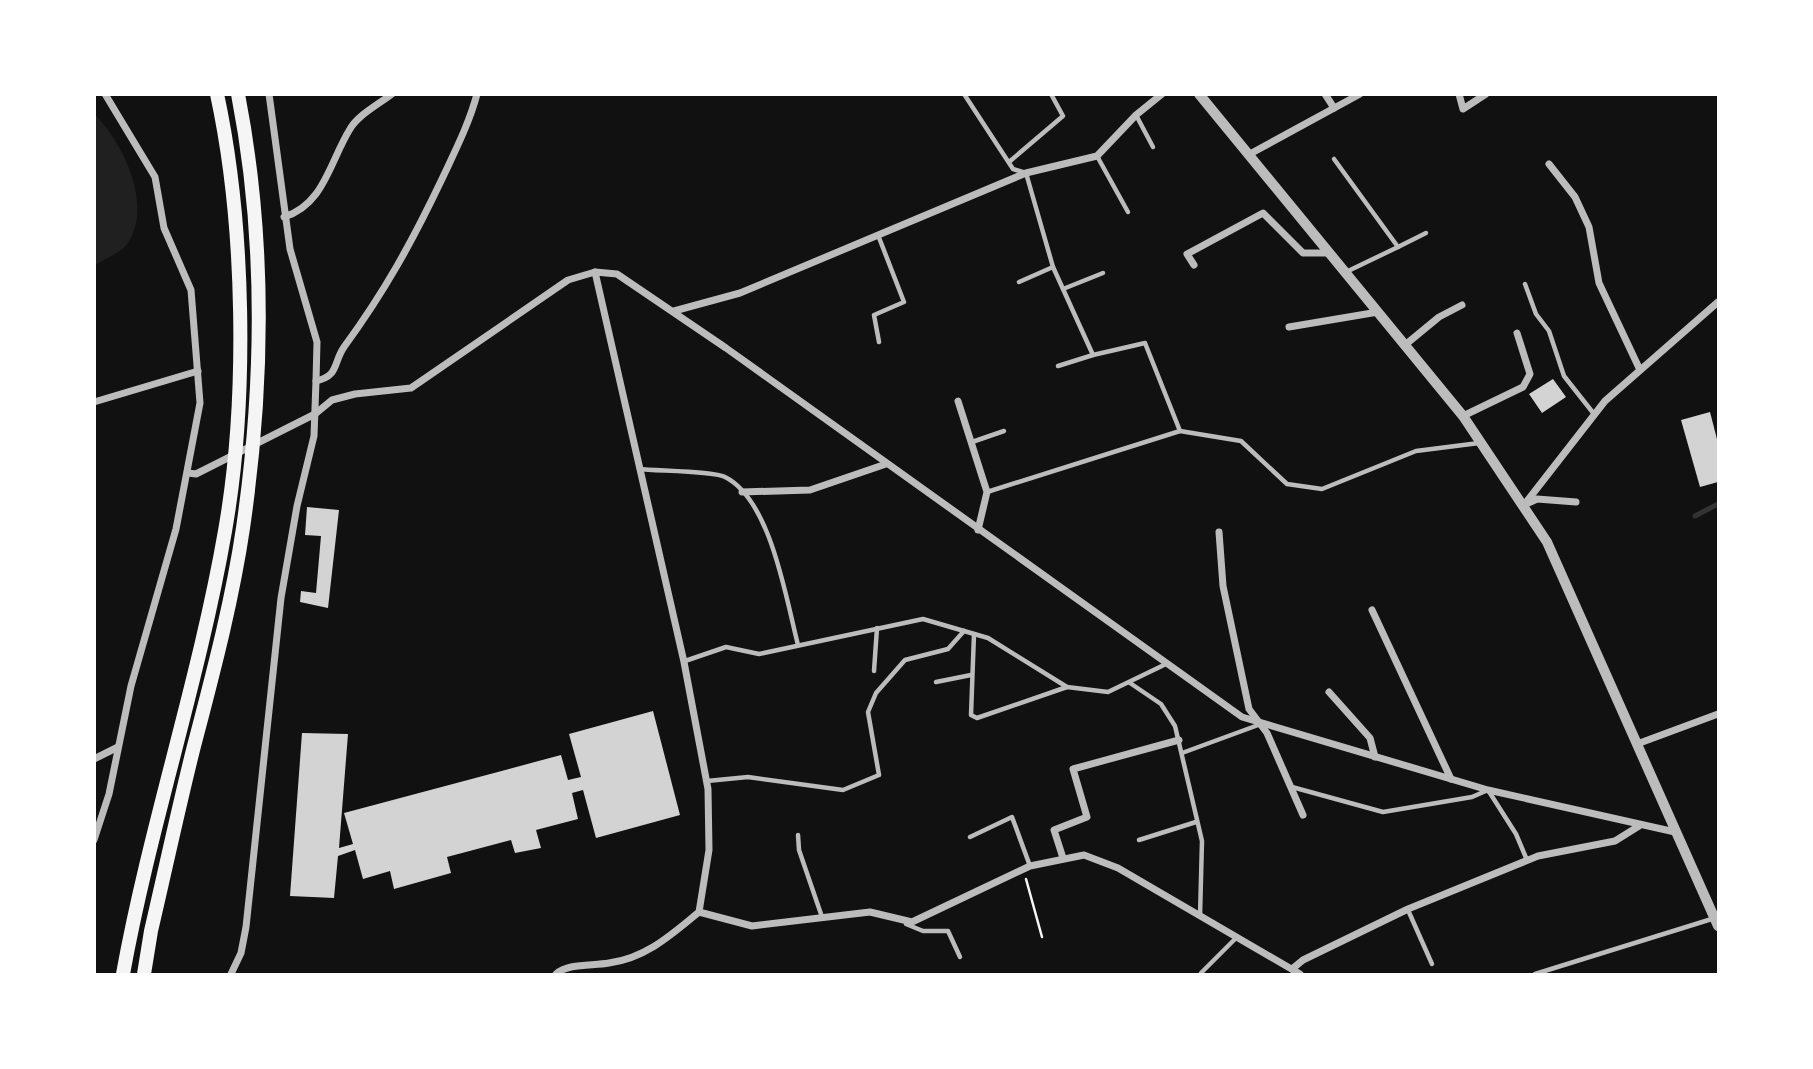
<svg xmlns="http://www.w3.org/2000/svg" width="1813" height="1069" viewBox="0 0 1813 1069" font-family="Ubuntu,sans-serif">
  <style>
    .green { fill: #202020 }
    .lines { fill: none; stroke-linecap: round; stroke-linejoin: round }
    .stream { stroke: #333; stroke-width: 5 }
    .building { fill: #d3d3d3 }
    .path { stroke: #f5f5f5; stroke-width: 2.5 }
    .service { stroke: #bcbcbc; stroke-width: 4.5 }
    .minor { stroke: #bcbcbc; stroke-width: 7 }
    .tertiary { stroke: #bcbcbc; stroke-width: 10 }
    .trunk { stroke: #f5f5f5; stroke-width: 14 }
  </style>
  <rect width="100%" height="100%" fill="#111"/>
  <path class="green" d="M 94,114 C 123,142 154,206 127,244 C 121,253 104,259 95,265 Z"/>
  <g class="lines">
    <polyline class="stream" points="1695,516 1718,504"/>
  </g>
  <g class="building">
    <polygon points="1553,379 1566,397 1542,413 1529,394"/>
    <polygon points="1710,412 1718,443 1718,482 1700,487 1681,420"/>
    <polygon points="307,507 339,510 328,608 300,602 301,591 316,593 321,536 305,535"/>
    <polygon points="653,711 680,815 596,838 583,790 572,793 578,819 536,830 541,848 515,853 511,840 447,857 451,873 394,889 390,871 363,879 355,850 338,856 334,898 290,896 302,733 348,734 339,848 353,844 344,813 561,755 568,780 581,777 569,734"/>
  </g>
  <g class="lines">
    <polyline class="path" points="1026,879 1042,937"/>
    <g class="service">
      <polyline points="964,94 1013,169 1026,173 1053,267 1093,355 1145,343 1180,431"/>
      <polyline points="1136,115 1153,147"/>
      <polyline points="1097,156 1128,212"/>
      <polyline points="1334,159 1398,247 1426,233"/>
      <polyline points="1009,162 1063,116 1051,94"/>
      <polyline points="878,235 904,302 874,315 879,342"/>
      <polyline points="1346,272 1398,247"/>
      <polyline points="1019,282 1053,267"/>
      <polyline points="1525,284 1536,314 1549,331 1564,376 1594,414"/>
      <polyline points="1063,289 1103,273"/>
      <polyline points="1058,366 1093,355"/>
      <polyline points="972,442 1004,431"/>
      <path d="M 639,469 C 656,471 714,471 725,477 C 771,500 786,599 798,645"/>
      <polyline points="987,492 1180,431 1241,441 1287,484 1322,489 1416,451 1479,443"/>
      <polyline points="974,634 971,715 977,718 1067,687"/>
      <polyline points="685,661 726,647 759,654 923,619 988,638 1067,687 1108,692 1166,664"/>
      <polyline points="874,671 877,628"/>
      <polyline points="936,682 971,675"/>
      <polyline points="1130,683 1161,704 1175,726 1202,841 1200,916"/>
      <polyline points="1182,753 1261,724"/>
      <polyline points="707,781 748,777 843,790 879,775 868,712 876,693 905,660 948,649 964,631"/>
      <polyline points="1292,787 1383,812 1472,797 1488,790 1516,834 1527,860"/>
      <polyline points="798,835 799,850 822,917"/>
      <polyline points="970,837 1012,817 1030,866"/>
      <polyline points="1139,840 1196,822"/>
      <polyline points="1408,910 1432,964"/>
      <polyline points="906,924 923,931 948,931 960,957"/>
      <polyline points="1201,973 1236,938"/>
      <polyline points="1535,974 1715,918"/>
    </g>
    <g class="minor">
      <polyline points="1325,94 1334,108"/>
      <polyline points="1459,94 1463,109 1486,94"/>
      <polyline points="1248,155 1360,94"/>
      <polyline points="1549,164 1575,197 1589,227 1599,283 1640,370"/>
      <path d="M 284,217 C 324,205 330,161 350,129 C 358,115 379,104 392,94"/>
      <polyline points="1194,265 1187,254 1263,213 1303,253 1330,253"/>
      <polyline points="674,311 740,293 1026,173 1097,156 1136,115 1162,94"/>
      <polyline points="1289,327 1378,312"/>
      <polyline points="1405,345 1439,317 1462,305"/>
      <path d="M 316,381 C 339,376 333,363 344,347 C 385,291 412,242 442,179 C 455,151 469,124 477,94"/>
      <polyline points="958,401 987,492 978,530"/>
      <polyline points="94,402 198,371"/>
      <polyline points="1463,416 1523,387 1530,374 1517,333"/>
      <polyline points="188,473 196,474 315,414 332,400 355,394 411,388 568,280 595,272 617,274 726,348 1242,717 1488,790 1675,832"/>
      <polyline points="742,492 810,490 886,464"/>
      <polyline points="1524,505 1605,401 1718,302"/>
      <polyline points="1524,505 1537,499 1576,502"/>
      <polyline points="1219,532 1223,586 1249,709 1267,733 1303,815"/>
      <polyline points="1372,610 1451,779"/>
      <polyline points="1329,692 1370,738 1375,757"/>
      <polyline points="1637,744 1718,714"/>
      <polyline points="94,759 118,747"/>
      <polyline points="94,840 109,794 131,686 176,529 200,403 191,290 164,228 155,177 105,94"/>
      <polyline points="1063,858 1054,830 1087,817 1073,769 1179,740"/>
      <polyline points="699,912 752,926 870,912 912,922 1030,866 1084,855 1118,868 1300,974"/>
      <polyline points="1292,969 1303,960 1408,909 1538,856 1615,841 1639,826"/>
      <polyline points="231,974 241,953 246,927 281,598 297,506 314,436 316,381 317,342 290,249 269,94"/>
      <path d="M 556,974 C 568,963 592,966 609,963 C 646,958 671,935 699,912 L 709,850 L 708,789 L 684,662 L 595,272"/>
    </g>
    <polyline class="tertiary" points="1199,94 1463,416 1547,542 1718,926"/>
    <g class="trunk">
      <path d="M 123,974 C 150,825 199,681 225,531 C 248,400 245,224 217,94"/>
      <path d="M 144,974 L 151,931 C 165,871 178,810 193,750 C 212,677 232,603 243,528 C 264,383 266,238 238,94"/>
    </g>
  </g>
  <rect width="1813" height="1069" fill="none" stroke="#ffffff" stroke-width="192"/>
</svg>
